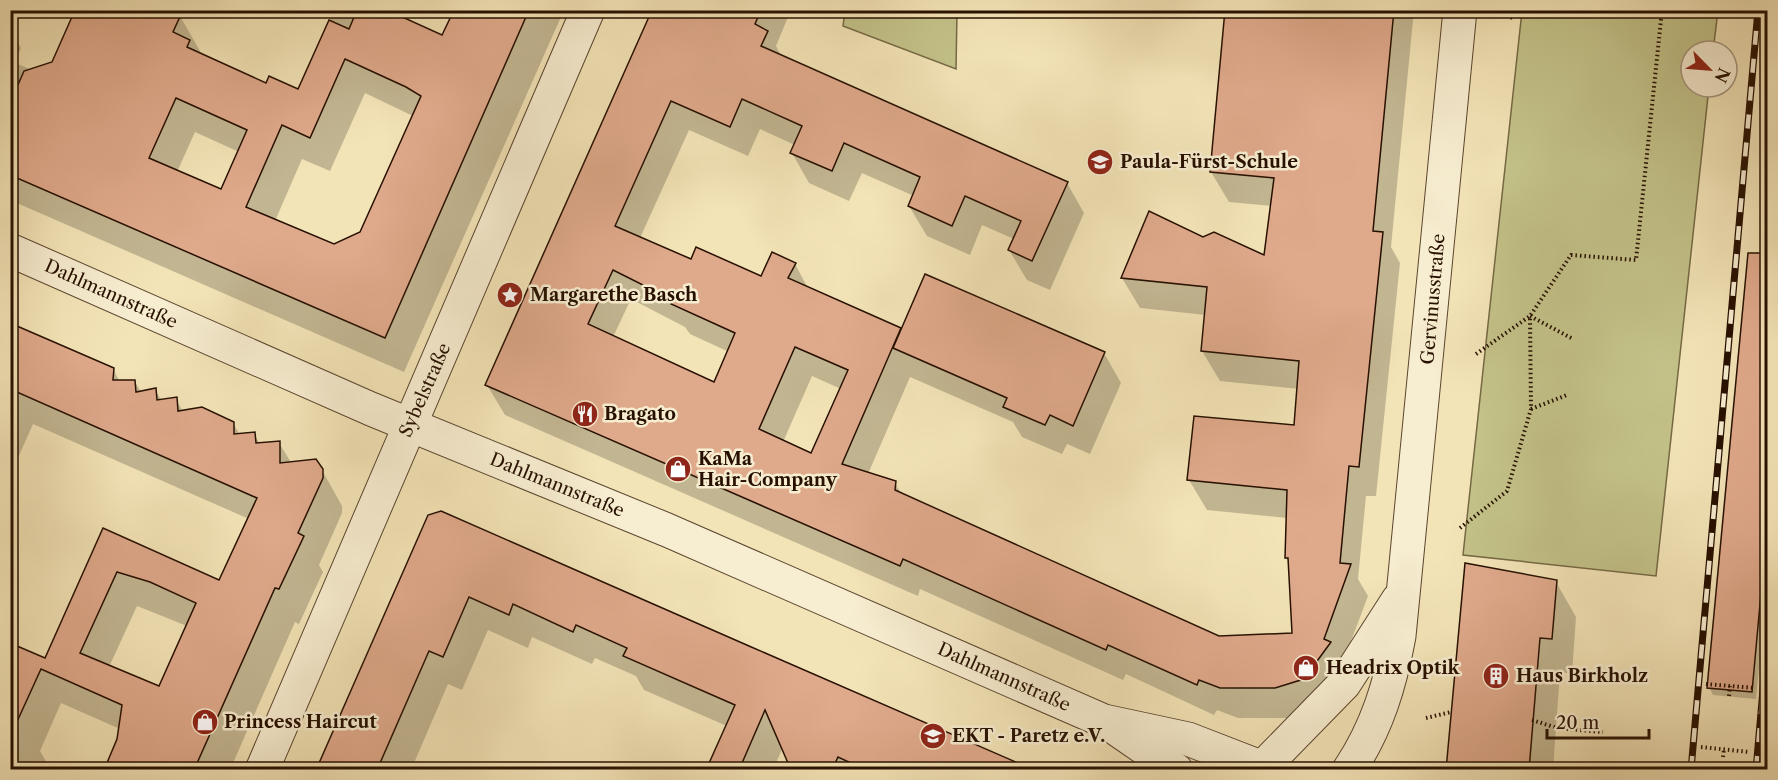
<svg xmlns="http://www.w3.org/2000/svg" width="1778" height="780" viewBox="0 0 1778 780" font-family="'Libre Caslon Text',serif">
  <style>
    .park { fill: #c3c289; stroke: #756944; stroke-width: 1.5 }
    .shadow { fill: #0003; fill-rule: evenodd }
    .building { fill: #dfa98b; stroke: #271000; stroke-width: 1.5; fill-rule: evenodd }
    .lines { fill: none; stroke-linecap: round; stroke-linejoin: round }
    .minor-casing { stroke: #5a452e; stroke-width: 35 }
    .path { stroke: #271000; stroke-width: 4; stroke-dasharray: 1.5 3; stroke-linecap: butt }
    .minor { stroke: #f7edd0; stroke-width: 33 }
    .rail-casing { stroke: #271000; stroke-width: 7 }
    .rail { stroke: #f7edd0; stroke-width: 4.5; stroke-dasharray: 14; stroke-linecap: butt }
    .labels { text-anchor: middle; stroke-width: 5; stroke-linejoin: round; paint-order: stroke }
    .poi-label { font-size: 18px; font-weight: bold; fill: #271000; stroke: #f7edd0; text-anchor: start }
    .street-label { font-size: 18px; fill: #271000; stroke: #f7edd0 }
  </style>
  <rect width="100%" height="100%" fill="#f3e4b7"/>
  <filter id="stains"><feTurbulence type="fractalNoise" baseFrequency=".00333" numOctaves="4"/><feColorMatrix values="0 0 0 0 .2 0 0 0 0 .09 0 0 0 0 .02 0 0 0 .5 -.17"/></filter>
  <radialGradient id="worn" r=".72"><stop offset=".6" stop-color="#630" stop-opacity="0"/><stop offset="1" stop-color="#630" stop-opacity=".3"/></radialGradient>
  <g class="park">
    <polygon points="845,11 957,11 956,69 843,26"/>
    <polygon points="1522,11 1718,11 1713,51 1691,51 1691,87 1709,87 1656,576 1463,555"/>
  </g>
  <g class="shadow">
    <path d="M 168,10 L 180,16 L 200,51 L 199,54 L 267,85 L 299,91 L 331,17 L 317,10 L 401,10 L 398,17 L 443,37 L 455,10 L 564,10 L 404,372 L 10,200 L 10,29 L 21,48 L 15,63 L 32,70 L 53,63 ZM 365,93 L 413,116 L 361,233 L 334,245 L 275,221 L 302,159 L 330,171 ZM 195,132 L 239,152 L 222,191 L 177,172 Z"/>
    <path d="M 653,10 L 791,10 L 776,46 L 781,56 L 1067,183 L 1084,213 L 1050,290 L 1027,280 L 1009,250 L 1014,239 L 982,225 L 970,255 L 927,236 L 909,206 L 914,196 L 862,173 L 849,201 L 809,183 L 792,153 L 795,145 L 760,129 L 748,156 L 689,130 L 640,238 L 692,261 L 762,278 L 795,264 L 809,290 L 902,331 L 1104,353 L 1121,383 L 1090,454 L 1067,444 L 1062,454 L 1022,437 L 1013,422 L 910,377 L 868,474 L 895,483 L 902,495 L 1219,638 L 1294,635 L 1290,563 L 1286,558 L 1287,518 L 1207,510 L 1189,480 L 1295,427 L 1299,389 L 1220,381 L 1202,351 L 1206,315 L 1140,308 L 1122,278 L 1203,238 L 1265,257 L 1272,206 L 1229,202 L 1211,172 L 1227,10 L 1414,10 L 1391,247 L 1400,263 L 1376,496 L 1366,496 L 1358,579 L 1368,596 L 1342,665 L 1293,718 L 1238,718 L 1217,710 L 1214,715 L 1126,674 L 1123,680 L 920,589 L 918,596 L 505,415 L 487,385 ZM 631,299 L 685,327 L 690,334 L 729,352 L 715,384 L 613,337 ZM 812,376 L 841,389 L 812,455 L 783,442 Z"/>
    <polygon points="1749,258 1768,259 1768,576 1756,699 1713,695 1709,687"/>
    <path d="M 10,324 L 113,369 L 120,382 L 135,382 L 141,392 L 155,390 L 162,401 L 176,399 L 183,412 L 233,423 L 240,435 L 254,434 L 260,444 L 279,443 L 292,464 L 322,470 L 342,506 L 342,513 L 319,565 L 323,572 L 299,624 L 295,622 L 230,770 L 105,770 L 120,729 L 61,703 L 40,751 L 51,770 L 10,770 L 10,645 L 46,660 L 104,530 L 220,582 L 249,519 L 33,424 L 10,476 ZM 137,606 L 187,626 L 160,688 L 109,667 Z"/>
    <polygon points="429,517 1030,770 793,770 783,747 773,770 708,770 727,726 644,690 636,676 595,658 592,664 532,637 528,648 488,630 462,690 448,684 411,770 317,770"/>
    <polygon points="1556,582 1576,617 1572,674 1560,672 1553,770 1447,770"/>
  </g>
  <g class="building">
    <path d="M 75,10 L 183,10 L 173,32 L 190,40 L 187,47 L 266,83 L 269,76 L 298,89 L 329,20 L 349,29 L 357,10 L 387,10 L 442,35 L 454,10 L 529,10 L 385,338 L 10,175 L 10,103 L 24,71 L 52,62 ZM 345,59 L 406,87 L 421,96 L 360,232 L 334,244 L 246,207 L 282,125 L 310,138 ZM 176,98 L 247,130 L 221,189 L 149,158 Z"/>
    <path d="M 652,10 L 761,10 L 755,24 L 768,31 L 761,46 L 1068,182 L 1032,261 L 1008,250 L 1021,221 L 965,196 L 952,226 L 908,206 L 920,177 L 844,143 L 832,171 L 790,153 L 802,126 L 742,99 L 730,127 L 671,101 L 615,226 L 691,259 L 696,247 L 761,276 L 772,252 L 796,263 L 788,278 L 901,328 L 842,464 L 896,481 L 895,490 L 1219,636 L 1292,633 L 1288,558 L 1285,558 L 1287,490 L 1187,480 L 1194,416 L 1294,425 L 1299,361 L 1201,351 L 1207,287 L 1121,278 L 1149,211 L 1203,237 L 1214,232 L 1264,255 L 1274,178 L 1210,172 L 1225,10 L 1394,10 L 1373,231 L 1383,232 L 1359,467 L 1349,466 L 1340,563 L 1351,564 L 1324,639 L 1331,642 L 1304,679 L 1275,688 L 1220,688 L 1199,680 L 1197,685 L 1108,645 L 1106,650 L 903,559 L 900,566 L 485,385 ZM 613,270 L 673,300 L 671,304 L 735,333 L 714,382 L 588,324 ZM 795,347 L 848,370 L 811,453 L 759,429 Z"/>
    <polygon points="1748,253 1767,253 1767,527 1752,692 1707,688"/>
    <polygon points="925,274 1105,352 1073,426 1050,415 1045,425 1003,407 1007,398 893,348"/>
    <path d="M 10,323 L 114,368 L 113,380 L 135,380 L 136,392 L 156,388 L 157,400 L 177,397 L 178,411 L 202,407 L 234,422 L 234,434 L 255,432 L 256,443 L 280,441 L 280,463 L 316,459 L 323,469 L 323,478 L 298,533 L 304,536 L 279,589 L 275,588 L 194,770 L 104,770 L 117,739 L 122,705 L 41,669 L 10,737 L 10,643 L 45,658 L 103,528 L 219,580 L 257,498 L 10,389 ZM 117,572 L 150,582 L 196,603 L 159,686 L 80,653 Z"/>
    <polygon points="441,511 749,646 1034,770 866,770 838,757 832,770 791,770 765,710 739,770 706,770 735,705 623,656 627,648 576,625 573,632 513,604 509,615 469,597 443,657 429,651 377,770 316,770 428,515"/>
    <polygon points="1465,563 1557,580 1552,639 1540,638 1529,770 1446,770"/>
  </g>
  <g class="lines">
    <defs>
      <g id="minor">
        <polyline points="10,250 371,409 667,530 1104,721 1188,739 1268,770"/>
        <polyline points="1118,730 1176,770"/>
        <polyline points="262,770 588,10"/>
        <polyline points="1260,770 1344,684 1398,600"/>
        <path d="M 1349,770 C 1377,728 1390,685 1399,636 L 1460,10"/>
      </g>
    </defs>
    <use href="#minor" class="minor-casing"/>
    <g class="path">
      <polyline points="1510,18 1527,10"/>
      <polyline points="1476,354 1530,316 1571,255 1636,260 1662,10"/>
      <polyline points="1531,409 1567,395"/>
      <polyline points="1460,528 1507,491 1531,409 1530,316 1573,339"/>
      <polyline points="1706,684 1754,688"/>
      <polyline points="1729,696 1730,686"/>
      <polyline points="1426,718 1451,712"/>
      <polyline points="1532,720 1557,728 1603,732"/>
      <polyline points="1701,747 1749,752"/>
      <polyline points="1723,757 1724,749"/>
    </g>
    <use href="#minor" class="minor"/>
    <defs>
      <g id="rail">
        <polyline points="1691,770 1758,10"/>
        <polyline points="1756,770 1768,632"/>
      </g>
    </defs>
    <use href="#rail" class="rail-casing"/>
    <use href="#rail" class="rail"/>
  </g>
  <defs>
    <symbol id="school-disc" viewBox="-11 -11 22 22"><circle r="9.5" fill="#8f2418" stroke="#f7edd0"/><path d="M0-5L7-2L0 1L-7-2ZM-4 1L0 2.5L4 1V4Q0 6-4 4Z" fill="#fff"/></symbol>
    <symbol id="sight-disc" viewBox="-11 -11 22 22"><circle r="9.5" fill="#8f2418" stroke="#f7edd0"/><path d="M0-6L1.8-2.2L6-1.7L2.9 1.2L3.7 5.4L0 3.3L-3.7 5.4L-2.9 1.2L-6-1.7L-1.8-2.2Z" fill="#fff"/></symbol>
    <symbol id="restaurant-disc" viewBox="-11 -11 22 22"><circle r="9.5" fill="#8f2418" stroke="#f7edd0"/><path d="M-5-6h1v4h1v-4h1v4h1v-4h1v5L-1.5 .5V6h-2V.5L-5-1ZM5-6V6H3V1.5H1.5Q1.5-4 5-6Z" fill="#fff"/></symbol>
    <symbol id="shop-disc" viewBox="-11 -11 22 22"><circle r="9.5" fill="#8f2418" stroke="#f7edd0"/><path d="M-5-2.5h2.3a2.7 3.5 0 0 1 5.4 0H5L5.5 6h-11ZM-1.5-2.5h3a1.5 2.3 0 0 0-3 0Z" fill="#fff"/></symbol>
    <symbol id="building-disc" viewBox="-11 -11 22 22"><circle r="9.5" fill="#8f2418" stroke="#f7edd0"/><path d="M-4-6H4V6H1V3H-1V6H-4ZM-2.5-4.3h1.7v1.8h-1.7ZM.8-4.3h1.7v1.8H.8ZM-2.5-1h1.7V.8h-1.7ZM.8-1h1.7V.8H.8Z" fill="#fff"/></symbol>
  </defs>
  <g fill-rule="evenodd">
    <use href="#school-disc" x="1085" y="147" width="30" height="30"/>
    <use href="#sight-disc" x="495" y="280" width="30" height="30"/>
    <use href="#restaurant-disc" x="570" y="399" width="30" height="30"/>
    <use href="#shop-disc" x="663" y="454" width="30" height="30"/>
    <use href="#shop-disc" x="1291" y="653" width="30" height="30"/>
    <use href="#building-disc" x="1481" y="661" width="30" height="30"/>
    <use href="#shop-disc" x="190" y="707" width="30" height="30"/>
    <use href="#school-disc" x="918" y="721" width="30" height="30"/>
  </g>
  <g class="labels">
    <g class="poi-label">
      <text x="1120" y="168">Paula-Fürst-Schule</text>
      <text x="530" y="301">Margarethe Basch</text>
      <text x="604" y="420">Bragato</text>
      <text x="698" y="465">KaMa<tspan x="698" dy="21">Hair-Company</tspan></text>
      <text x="1326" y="674">Headrix Optik</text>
      <text x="1516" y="682">Haus Birkholz</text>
      <text x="224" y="728">Princess Haircut</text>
      <text x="952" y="742">EKT - Paretz e.V.</text>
    </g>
    <g class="street-label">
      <text transform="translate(111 294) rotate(24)" y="6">Dahlmannstraße</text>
      <text transform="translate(1433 299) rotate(-85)" y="6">Gervinusstraße</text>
      <text transform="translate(425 390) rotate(-66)" y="6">Sybelstraße</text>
      <text transform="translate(557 485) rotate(22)" y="6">Dahlmannstraße</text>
      <text transform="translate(1004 677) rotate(24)" y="6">Dahlmannstraße</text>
    </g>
  </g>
  <rect width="1778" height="780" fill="none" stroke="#f3e4b7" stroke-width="36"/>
  <rect x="12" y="12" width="1754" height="756" fill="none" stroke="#271000" stroke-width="3"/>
  <rect x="18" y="18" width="1742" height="744" fill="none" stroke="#271000" stroke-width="1.5"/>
  <g transform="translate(1709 69) rotate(115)"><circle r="28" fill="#f7edd0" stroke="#a4957d" stroke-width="1.5"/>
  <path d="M0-4.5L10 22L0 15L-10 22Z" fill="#8f2418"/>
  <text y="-9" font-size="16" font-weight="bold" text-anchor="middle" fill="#271000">N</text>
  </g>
  <path d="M1547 729v9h102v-9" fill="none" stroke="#271000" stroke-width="3"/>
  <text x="1556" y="729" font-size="18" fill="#271000" stroke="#f7edd0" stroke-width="4.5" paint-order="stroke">20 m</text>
  <rect width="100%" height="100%" filter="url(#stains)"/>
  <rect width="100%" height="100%" fill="url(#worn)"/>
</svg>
